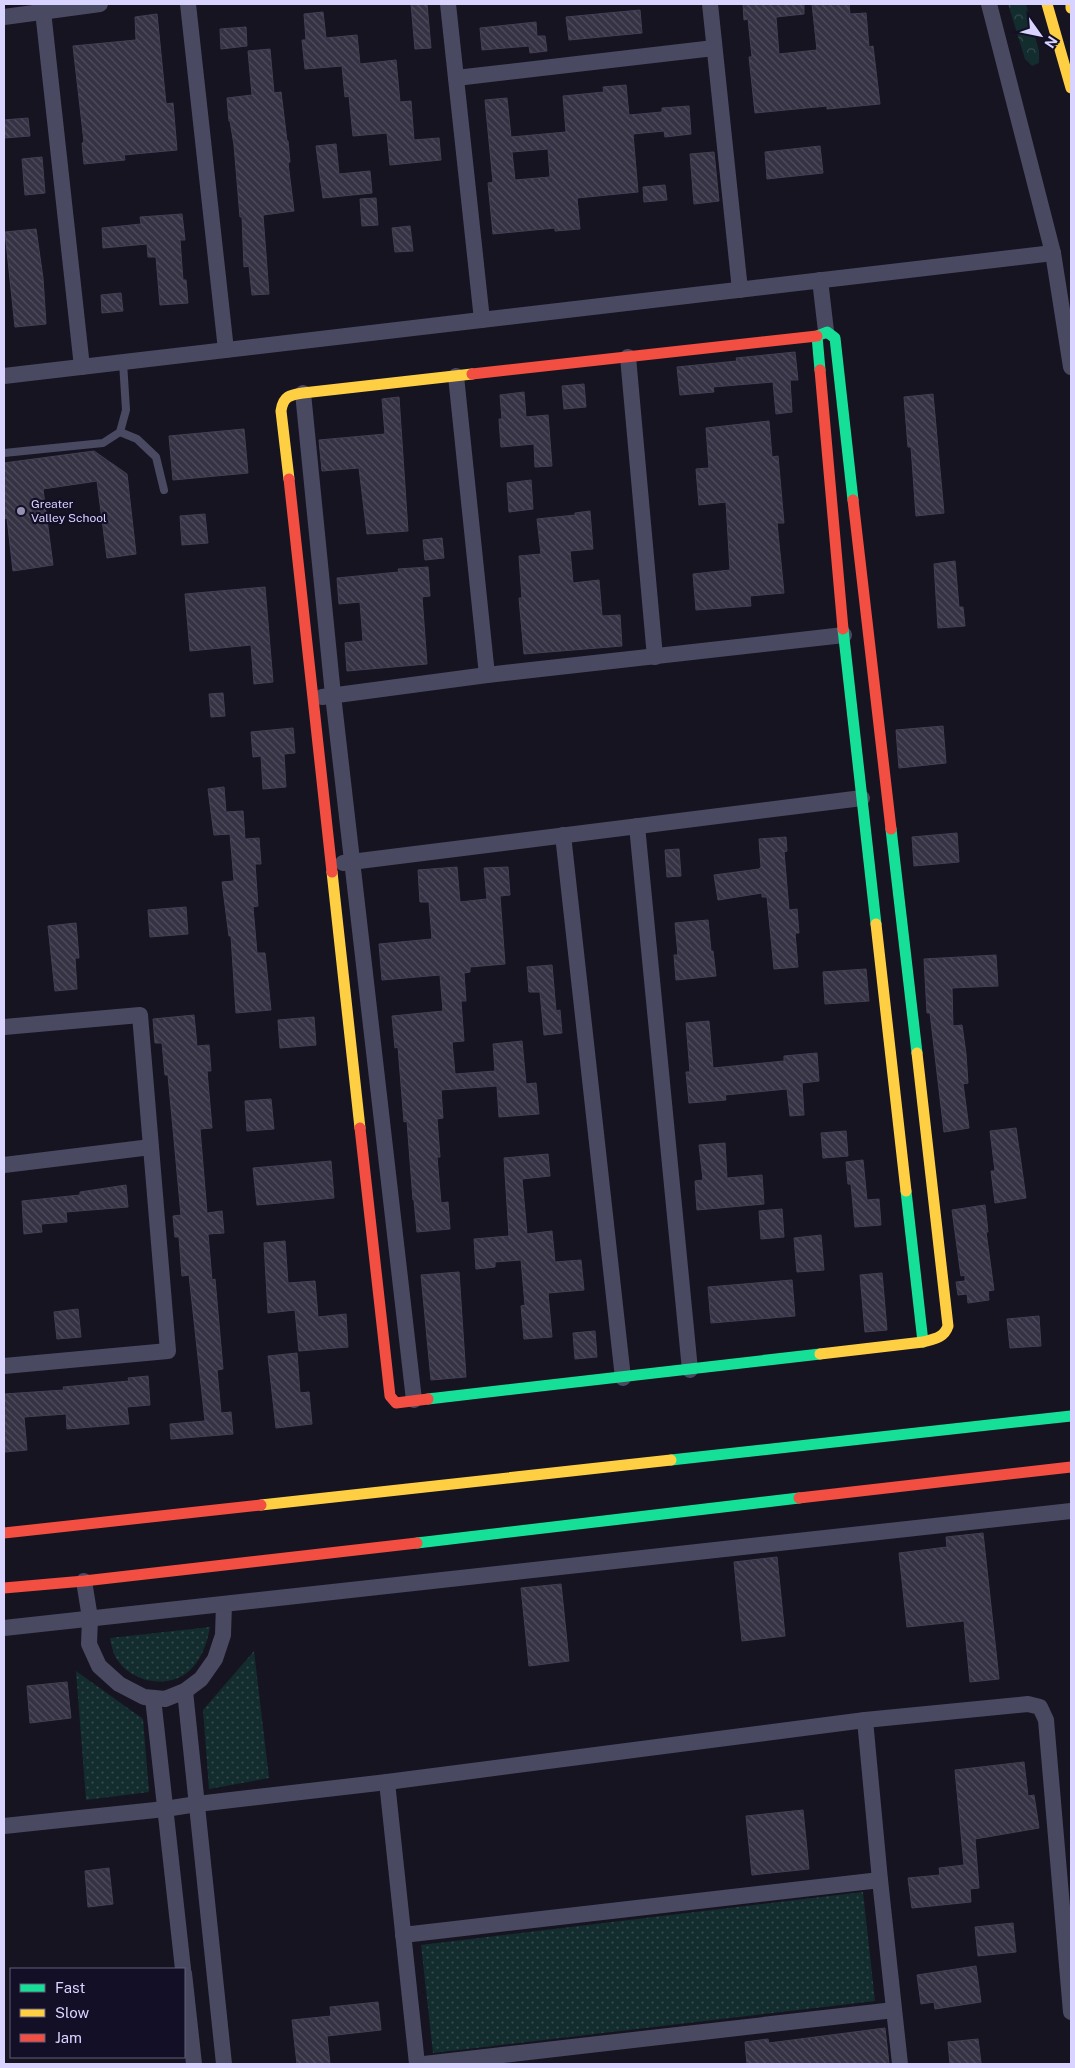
<svg xmlns="http://www.w3.org/2000/svg" width="1075" height="2068" viewBox="0 0 1075 2068" font-family="'Public Sans',sans-serif">
  <style>
    .grass { fill: url(#grass-dots) }
    .forest { fill: url(#forest-crowns) }
    .building { fill: url(#building-back-hatch); stroke: #433f54; fill-rule: evenodd }
    .lines { fill: none; stroke-linecap: round; stroke-linejoin: round }
    .lane { stroke: #4a4962; stroke-width: 8 }
    .street { stroke: #4a4962; stroke-width: 16 }
    .fast { stroke: #16e098; stroke-width: 11 }
    .slow { stroke: #ffcf43; stroke-width: 11 }
    .jam { stroke: #f24e42; stroke-width: 11 }
    .poi-dot { fill: #9591b1; stroke: #130f26; stroke-width: 2 }
    .labels { text-anchor: middle; stroke-width: 4.5; stroke-linejoin: round; paint-order: stroke }
    .poi-label { font-size: 12px; fill: #d9d4ff; stroke: #130f26; text-anchor: start }
  </style>
  <defs>
    <pattern id="grass-dots" width="8" height="8" patternUnits="userSpaceOnUse" patternTransform="scale(1.25)"><rect width="8" height="8" fill="#132c2d"/><path d="M2 2h.1M6 6h.1" fill="none" stroke="#354a4c" stroke-width="1.8" stroke-linecap="round"/></pattern>
    <pattern id="forest-crowns" width="20" height="18" patternUnits="userSpaceOnUse" patternTransform="scale(1.25)"><rect width="20" height="18" fill="#132c2d"/><path d="M2 6a3 3 0 1 1 6 0M12 15a3 3 0 1 1 6 0" fill="none" stroke="#354a4c"/></pattern>
    <pattern id="building-back-hatch" width="6" height="6" patternUnits="userSpaceOnUse" patternTransform="scale(1.25)"><rect width="6" height="6" fill="#343243"/><path d="M-1 5l2 2M0 0l6 6M5-1l2 2" fill="none" stroke="#514f5f"/></pattern>
  </defs>
  <rect width="100%" height="100%" fill="#161421"/>
  <g class="grass">
    <path d="M 210,1627 C 207,1644 201,1661 188,1672 C 164,1691 126,1680 114,1654 C 112,1649 111,1643 110,1638 Z"/>
    <polygon points="254,1651 269,1778 209,1789 203,1710"/>
    <polygon points="76,1671 143,1719 149,1792 86,1800"/>
    <polygon points="863,1892 875,2001 433,2053 421,1945"/>
  </g>
  <polygon class="forest" points="1008,4 1026,4 1039,51 1039,63 1032,66 1025,59"/>
  <g class="building">
    <polygon points="411,4 427,4 431,48 415,49"/>
    <polygon points="743,4 804,4 804,14 776,17 779,54 817,50 812,4 849,4 850,14 866,13 869,47 873,46 880,104 827,109 827,106 755,113 749,57 752,57 748,19 744,20"/>
    <polygon points="640,10 642,33 569,40 566,17"/>
    <polygon points="323,12 326,38 357,35 360,64 396,60 400,102 411,101 414,140 439,138 441,160 390,165 387,133 353,136 349,96 345,97 342,66 305,69 302,40 306,40 304,14"/>
    <polygon points="157,14 166,104 173,103 177,150 124,155 125,160 84,164 82,143 84,142 73,46 136,40 135,17"/>
    <polygon points="536,22 537,36 545,36 547,51 530,53 529,46 482,50 480,28"/>
    <polygon points="246,27 247,46 221,49 220,29"/>
    <polygon points="270,49 274,93 281,92 287,141 288,141 290,162 288,163 294,211 263,215 269,294 252,295 249,266 244,267 242,217 240,217 234,145 230,121 229,121 227,98 252,95 248,51"/>
    <path d="M 626,85 L 629,115 L 662,112 L 662,108 L 689,106 L 691,134 L 665,137 L 664,131 L 633,134 L 638,192 L 577,198 L 580,229 L 555,231 L 555,228 L 493,234 L 488,183 L 493,182 L 485,100 L 507,98 L 511,137 L 566,132 L 563,96 L 604,92 L 603,87 ZM 548,149 L 550,177 L 515,180 L 512,152 Z"/>
    <polygon points="28,118 30,136 4,138 4,120"/>
    <polygon points="336,144 339,174 370,171 372,193 323,198 316,146"/>
    <polygon points="820,146 823,173 767,179 765,152"/>
    <polygon points="714,152 719,201 694,204 690,154"/>
    <polygon points="42,157 45,193 25,195 22,159"/>
    <polygon points="665,185 667,200 644,202 643,187"/>
    <polygon points="376,198 378,225 362,226 360,199"/>
    <polygon points="182,214 185,240 180,240 183,280 186,280 188,303 160,305 156,257 148,257 147,244 103,248 102,228 141,224 140,217"/>
    <polygon points="410,226 413,251 395,252 392,228"/>
    <polygon points="36,229 43,278 46,324 15,327 5,232"/>
    <polygon points="121,293 123,311 102,313 101,295"/>
    <polygon points="795,352 798,380 790,380 792,412 776,414 773,382 713,387 714,392 680,395 677,367 737,361 736,358"/>
    <polygon points="584,384 586,407 564,409 562,386"/>
    <polygon points="524,392 526,417 548,415 552,466 535,467 534,444 501,447 499,419 502,419 500,395"/>
    <polygon points="933,394 944,513 916,516 911,447 908,447 904,397"/>
    <polygon points="399,397 408,531 367,534 359,468 322,471 319,440 385,434 382,399"/>
    <polygon points="769,421 772,457 778,456 784,523 777,523 784,593 750,596 751,606 696,610 693,574 730,570 726,502 699,505 696,469 709,468 706,428"/>
    <polygon points="244,429 248,473 173,480 169,436"/>
    <polygon points="94,451 127,474 136,554 107,558 97,481 43,489 53,565 13,571 7,518 4,519 4,463"/>
    <polygon points="531,480 533,509 509,512 507,483"/>
    <polygon points="590,511 593,549 570,551 573,583 599,580 602,616 620,615 622,646 524,654 519,598 522,598 519,556 541,554 537,519 575,515 575,513"/>
    <polygon points="205,514 208,543 182,545 180,516"/>
    <polygon points="442,538 444,558 425,560 423,540"/>
    <polygon points="955,561 959,607 963,607 965,626 938,628 934,564"/>
    <polygon points="428,567 430,596 422,597 427,664 347,671 345,643 363,641 360,602 339,604 337,578 399,572 398,569"/>
    <polygon points="265,587 273,682 254,684 251,645 190,651 185,594"/>
    <polygon points="223,693 225,716 211,717 209,694"/>
    <polygon points="943,726 946,763 899,768 896,730"/>
    <polygon points="293,728 295,753 284,754 286,787 263,789 261,756 253,757 251,732"/>
    <polygon points="224,787 226,812 243,811 245,839 259,838 261,864 255,864 258,906 253,907 257,953 265,953 271,1010 236,1013 231,936 229,936 222,882 234,881 230,834 214,835 208,789"/>
    <polygon points="957,833 959,862 914,866 912,837"/>
    <polygon points="786,837 787,851 784,852 789,910 797,909 799,933 795,933 798,967 774,969 767,897 762,897 762,893 718,900 714,875 759,869 761,867 759,839"/>
    <polygon points="679,849 681,876 667,877 665,850"/>
    <polygon points="457,867 460,902 487,899 484,868 508,867 510,895 500,896 505,964 470,967 470,972 464,973 466,1001 461,1001 464,1041 452,1042 455,1074 495,1071 493,1044 522,1041 526,1084 536,1083 539,1114 499,1117 497,1086 441,1090 443,1118 437,1119 440,1157 437,1157 441,1203 448,1202 450,1229 417,1232 414,1200 413,1200 407,1121 404,1122 398,1047 395,1048 392,1016 443,1011 440,975 382,980 379,944 432,939 429,902 420,902 418,870"/>
    <polygon points="186,907 188,934 150,937 148,910"/>
    <polygon points="708,920 711,951 713,951 716,976 676,980 674,955 678,955 675,923"/>
    <polygon points="76,923 79,958 75,958 77,989 55,991 48,926"/>
    <polygon points="996,955 998,986 952,988 953,1026 962,1025 966,1054 968,1083 963,1084 969,1128 944,1132 930,1013 927,1013 924,959"/>
    <polygon points="552,965 556,1011 560,1010 562,1033 544,1035 540,992 529,992 527,967"/>
    <polygon points="866,969 869,1001 825,1004 823,972"/>
    <polygon points="194,1015 197,1046 209,1045 211,1071 207,1071 212,1128 200,1129 207,1213 222,1211 224,1233 208,1234 212,1280 215,1279 223,1369 217,1370 221,1413 231,1412 233,1434 171,1439 170,1424 205,1421 189,1275 182,1276 179,1237 175,1237 173,1216 181,1215 168,1075 165,1075 162,1043 155,1043 153,1019"/>
    <polygon points="314,1017 316,1045 280,1048 278,1020"/>
    <polygon points="709,1021 713,1068 784,1061 784,1056 817,1053 819,1081 802,1083 804,1115 790,1116 787,1089 725,1095 726,1100 689,1103 686,1072 690,1072 686,1023"/>
    <polygon points="271,1099 274,1129 247,1131 245,1101"/>
    <polygon points="1016,1128 1026,1198 995,1203 991,1171 995,1171 990,1131"/>
    <polygon points="846,1131 848,1156 823,1158 821,1133"/>
    <polygon points="725,1143 727,1178 762,1175 764,1204 697,1210 695,1181 703,1180 699,1145"/>
    <polygon points="548,1154 550,1176 522,1179 527,1234 552,1231 555,1262 581,1260 584,1290 548,1293 552,1337 524,1339 521,1306 525,1305 521,1260 495,1262 495,1267 476,1269 474,1239 509,1236 504,1158"/>
    <polygon points="863,1160 867,1200 879,1199 881,1225 855,1227 851,1184 848,1184 846,1162"/>
    <polygon points="331,1161 334,1198 257,1205 253,1168"/>
    <polygon points="126,1185 128,1207 66,1212 67,1222 41,1224 42,1232 24,1234 22,1201 80,1195 80,1192"/>
    <polygon points="985,1205 988,1232 986,1232 994,1290 988,1291 989,1300 968,1303 967,1294 958,1295 956,1282 965,1281 965,1275 961,1276 952,1210"/>
    <polygon points="782,1209 784,1237 761,1239 759,1211"/>
    <polygon points="821,1235 824,1270 797,1272 794,1238"/>
    <polygon points="285,1241 288,1283 315,1281 318,1317 346,1314 348,1347 299,1351 295,1310 268,1313 264,1243"/>
    <polygon points="459,1272 466,1377 431,1380 421,1275"/>
    <polygon points="882,1273 887,1330 865,1332 860,1275"/>
    <polygon points="792,1280 795,1316 711,1323 708,1287"/>
    <polygon points="78,1309 81,1337 57,1339 54,1312"/>
    <polygon points="1039,1316 1041,1346 1010,1348 1007,1319"/>
    <polygon points="595,1331 597,1357 575,1359 573,1333"/>
    <polygon points="297,1353 300,1393 309,1392 312,1424 276,1428 268,1356"/>
    <polygon points="148,1376 150,1405 127,1407 129,1424 67,1429 66,1414 24,1417 27,1450 5,1452 4,1394 64,1390 63,1387 129,1381 128,1378"/>
    <polygon points="983,1533 999,1679 970,1682 964,1621 907,1627 899,1553 947,1547 946,1537"/>
    <polygon points="777,1557 785,1636 742,1641 734,1562"/>
    <polygon points="561,1584 569,1661 529,1666 521,1588"/>
    <polygon points="67,1682 71,1718 30,1723 27,1686"/>
    <polygon points="1024,1762 1028,1796 1034,1795 1039,1828 975,1839 979,1888 970,1889 971,1902 912,1908 908,1878 940,1875 939,1868 964,1865 955,1770"/>
    <polygon points="803,1810 809,1869 752,1875 746,1816"/>
    <polygon points="109,1868 113,1904 88,1907 85,1871"/>
    <polygon points="1013,1923 1016,1952 978,1956 975,1927"/>
    <polygon points="976,1966 981,2002 935,2009 934,2002 921,2004 917,1975"/>
    <polygon points="378,2002 381,2030 327,2036 330,2064 297,2064 292,2020 331,2016 330,2007"/>
    <polygon points="885,2028 889,2064 747,2064 745,2042 768,2039 769,2043"/>
    <polygon points="978,2039 981,2063 950,2064 948,2042"/>
  </g>
  <g class="lines">
    <g class="lane">
      <polyline points="120,432 137,439 156,457 164,490"/>
      <polyline points="4,453 103,443 120,432 126,410 123,362"/>
    </g>
    <g class="street">
      <polyline points="188,4 226,350"/>
      <polyline points="448,4 482,320"/>
      <polyline points="710,4 740,290"/>
      <polyline points="989,4 1053,253 1071,367"/>
      <polyline points="43,11 82,367"/>
      <polyline points="4,17 100,4"/>
      <polyline points="456,78 714,48"/>
      <polyline points="820,280 826,331"/>
      <polyline points="628,357 655,657"/>
      <polyline points="4,376 1053,253"/>
      <polyline points="456,376 487,675"/>
      <polyline points="303,393 333,695 414,1400"/>
      <polyline points="322,697 487,675 844,635"/>
      <polyline points="637,826 690,1370"/>
      <polyline points="563,835 623,1378"/>
      <polyline points="343,863 862,798"/>
      <polyline points="4,1027 140,1015 168,1351 4,1366"/>
      <polyline points="4,1165 151,1147"/>
      <polyline points="84,1581 90,1618 89,1644 99,1666 119,1684 144,1697 165,1699 185,1691 201,1679 215,1659 223,1635 224,1604"/>
      <polyline points="4,1628 1071,1511"/>
      <polyline points="185,1691 224,2064"/>
      <polyline points="153,1698 183,1969"/>
      <polyline points="865,1720 880,1880 900,2064"/>
      <polyline points="387,1782 417,2064"/>
      <polyline points="4,1826 165,1809 197,1804 387,1782 865,1720 1028,1704 1040,1707 1046,1720 1071,2012"/>
      <polyline points="403,1935 880,1880"/>
      <polyline points="184,1973 194,2064"/>
      <polyline points="424,2064 894,2010"/>
    </g>
    <g class="fast">
      <polyline points="820,370 817,336 827,332 835,338 853,500"/>
      <polyline points="843,629 876,924"/>
      <polyline points="891,829 917,1053"/>
      <polyline points="906,1191 923,1342"/>
      <polyline points="428,1399 820,1354"/>
      <polyline points="671,1460 1071,1416"/>
      <polyline points="417,1543 799,1498"/>
    </g>
    <g class="slow">
      <polyline points="1047,4 1071,88"/>
      <polyline points="1071,4 1071,8"/>
      <path d="M 289,479 L 281,411 C 283,396 290,395 303,393 L 472,374"/>
      <polyline points="332,872 360,1128"/>
      <polyline points="876,924 906,1191"/>
      <path d="M 820,1354 L 923,1342 C 934,1339 944,1338 948,1326 L 917,1053"/>
      <polyline points="261,1505 671,1460"/>
    </g>
    <g class="jam">
      <polyline points="820,370 843,629"/>
      <polyline points="472,374 817,336"/>
      <polyline points="289,479 332,872"/>
      <polyline points="853,500 891,829"/>
      <polyline points="360,1128 390,1396 396,1403 428,1399"/>
      <polyline points="799,1498 1071,1467"/>
      <polyline points="4,1533 261,1505"/>
      <polyline points="4,1588 84,1581 417,1543"/>
    </g>
  </g>
  <circle class="poi-dot" cx="21" cy="511" r="5"/>
  <g class="labels">
    <g class="poi-label">
      <text x="31" y="508">Greater<tspan x="31" dy="14">Valley School</tspan></text>
    </g>
  </g>
  <rect width="1075" height="2068" fill="none" stroke="#d9d4ff" stroke-width="10"/>
  <rect x="10" y="1968" width="175" height="90" fill="#130f26" stroke="#625e7d"/>
  <rect x="20" y="1984" width="25" height="8" fill="#16e098" stroke="#625e7d"/>
  <text x="55" y="1993" font-size="15" fill="#d9d4ff">Fast</text>
  <rect x="20" y="2009" width="25" height="8" fill="#ffcf43" stroke="#625e7d"/>
  <text x="55" y="2018" font-size="15" fill="#d9d4ff">Slow</text>
  <rect x="20" y="2034" width="25" height="8" fill="#f24e42" stroke="#625e7d"/>
  <text x="55" y="2043" font-size="15" fill="#d9d4ff">Jam</text>
  <g transform="translate(1040 35) rotate(123)" stroke="#130f26" stroke-width="4" paint-order="stroke">
  <path d="M0-4L9 19L0 12L-9 19Z" fill="#d9d4ff"/>
  <text y="-8" font-size="14" font-weight="bold" text-anchor="middle" fill="#d9d4ff">N</text>
  </g>
</svg>
